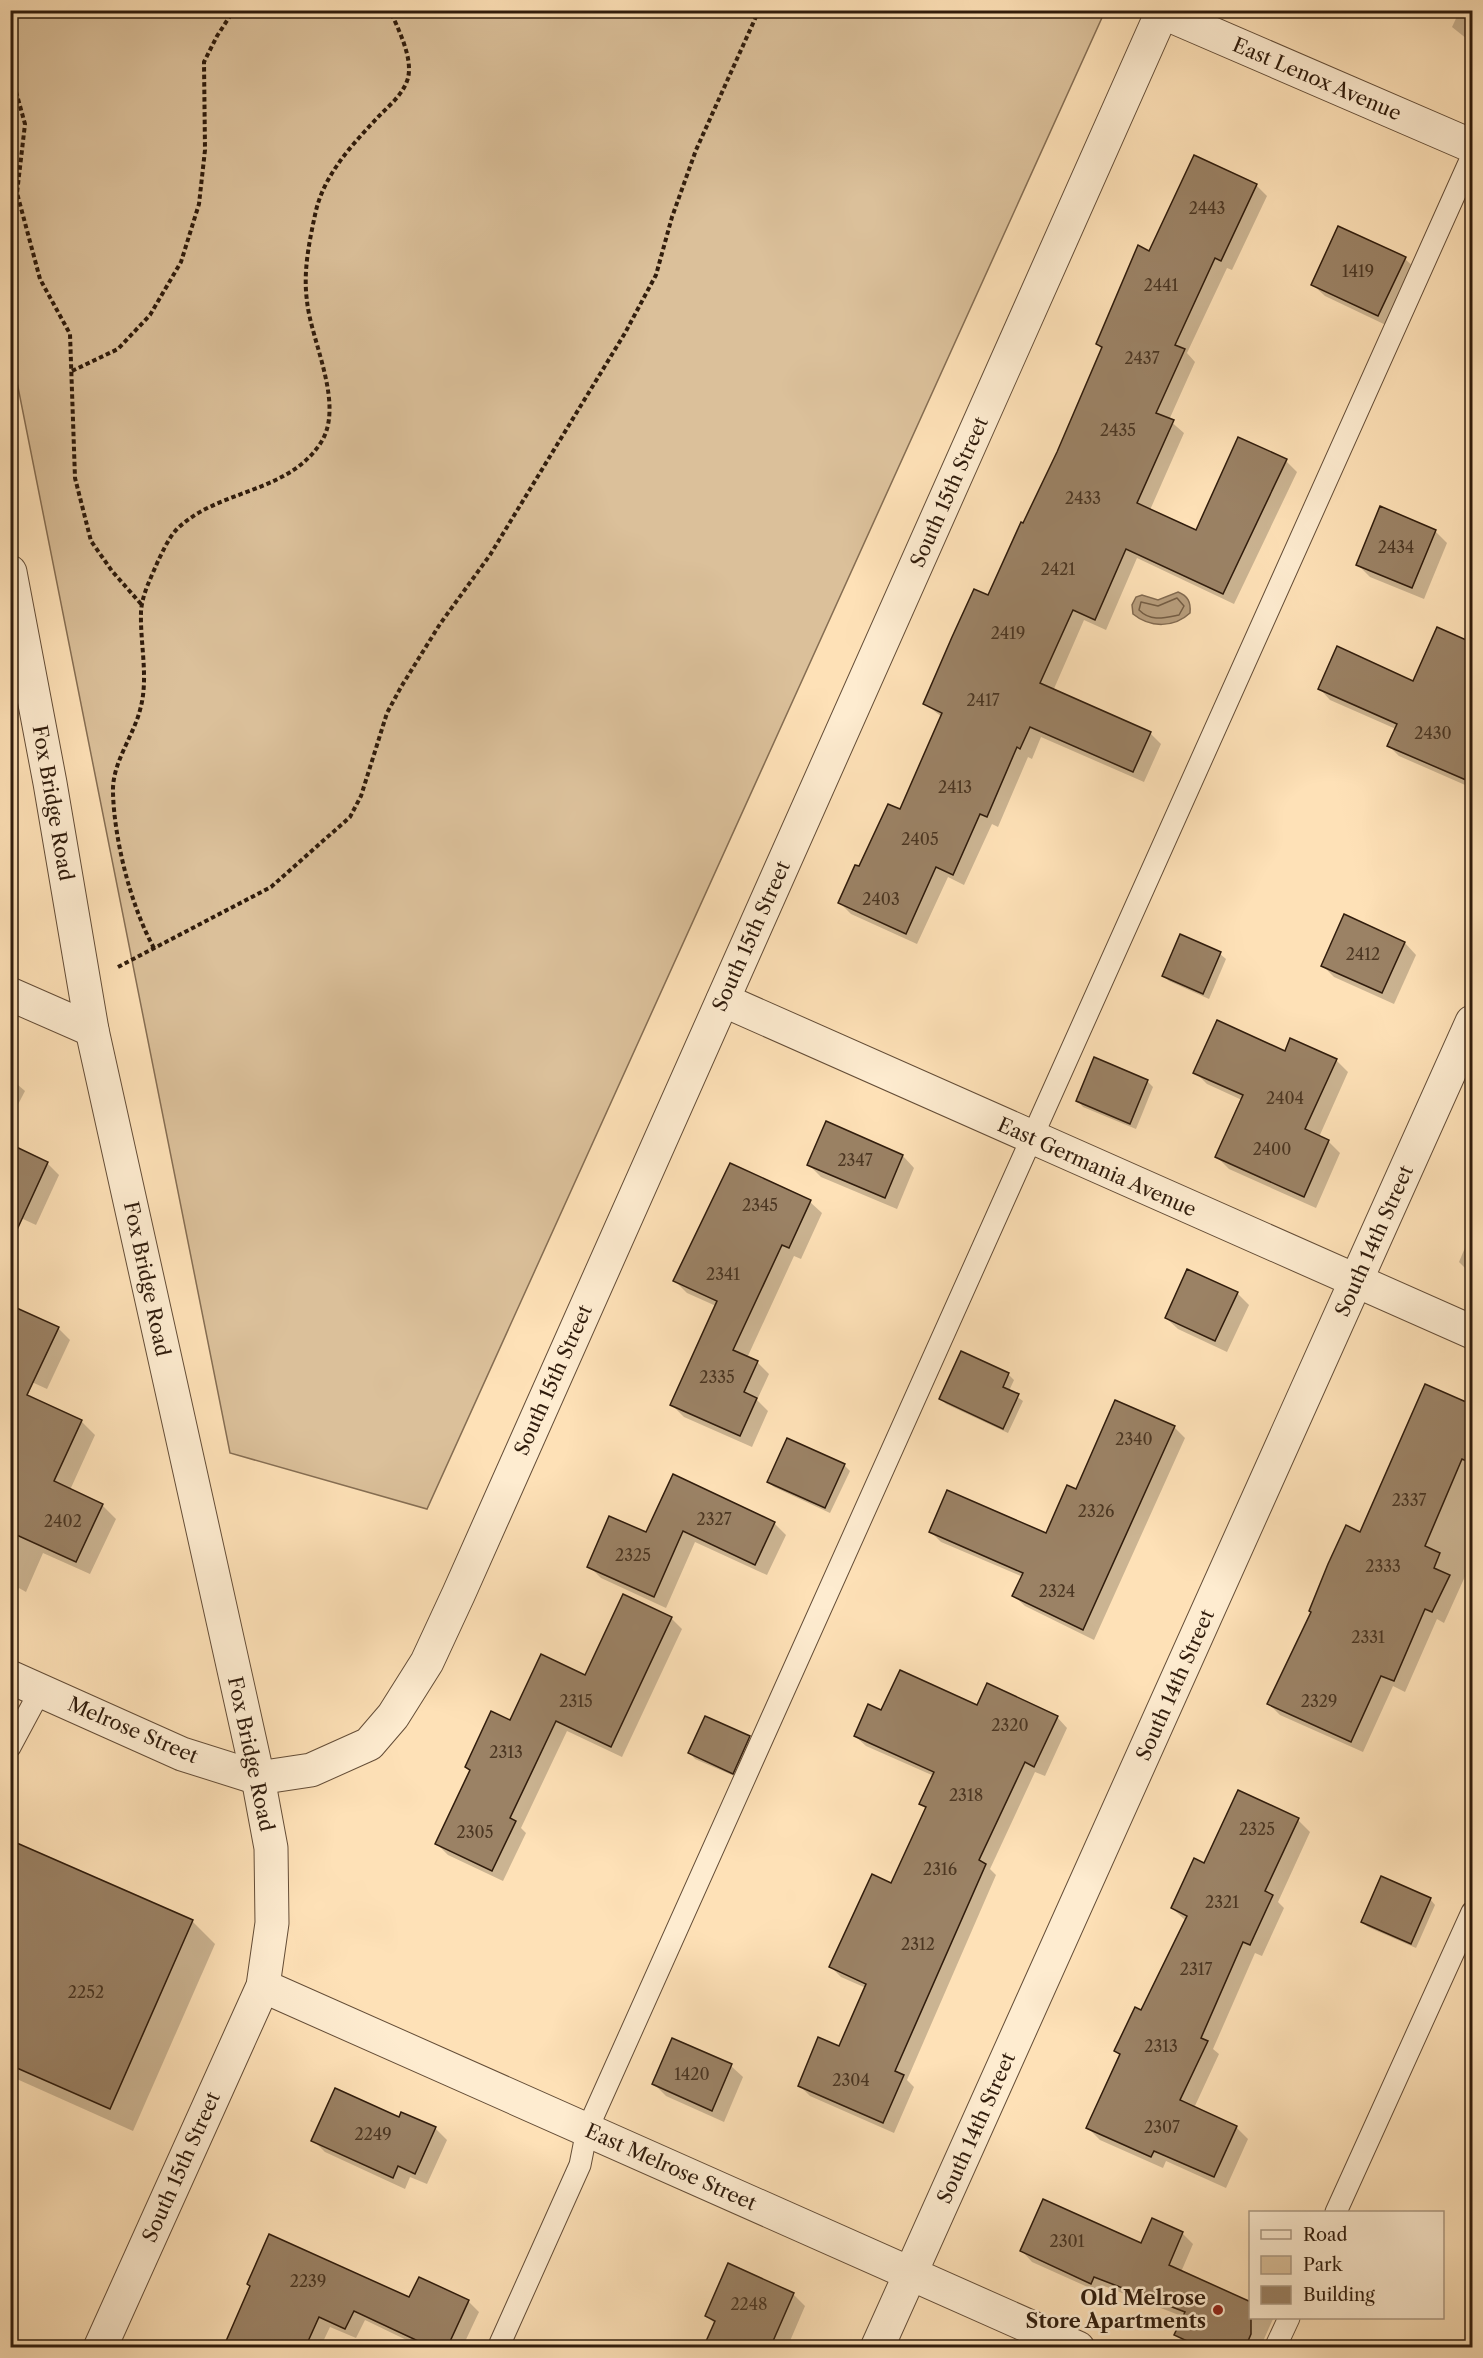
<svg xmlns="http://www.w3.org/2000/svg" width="1483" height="2358" viewBox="0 0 1483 2358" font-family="'Libre Caslon Text',serif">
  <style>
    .green { fill: #dbc09a; stroke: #866e53; stroke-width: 1.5 }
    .water { fill: #b89e7d; stroke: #826a50; stroke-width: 1.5 }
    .shadow { fill: #0003 }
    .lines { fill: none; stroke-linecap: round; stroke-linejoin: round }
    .shore { stroke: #745d44; stroke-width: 1.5 }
    .building { fill: #9b8265; stroke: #301c0c; stroke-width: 1.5 }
    .lane-casing { stroke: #644d37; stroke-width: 23 }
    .street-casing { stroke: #644d37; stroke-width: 35 }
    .path { stroke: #301c0c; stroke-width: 4; stroke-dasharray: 4.5 3; stroke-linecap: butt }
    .lane { stroke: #feecd0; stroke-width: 21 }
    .street { stroke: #feecd0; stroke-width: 33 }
    .poi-dot { fill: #8f2418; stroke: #feecd0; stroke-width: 2 }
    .labels { text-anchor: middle; stroke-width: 5; stroke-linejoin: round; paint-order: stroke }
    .number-label { font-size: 16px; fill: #4b3622 }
    .street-label { font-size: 20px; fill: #301c0c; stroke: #feecd0 }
    .poi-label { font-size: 20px; font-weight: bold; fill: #301c0c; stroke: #feecd0; text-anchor: end }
  </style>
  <rect width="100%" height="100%" fill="#fee1b7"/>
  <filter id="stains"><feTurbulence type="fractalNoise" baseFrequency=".00333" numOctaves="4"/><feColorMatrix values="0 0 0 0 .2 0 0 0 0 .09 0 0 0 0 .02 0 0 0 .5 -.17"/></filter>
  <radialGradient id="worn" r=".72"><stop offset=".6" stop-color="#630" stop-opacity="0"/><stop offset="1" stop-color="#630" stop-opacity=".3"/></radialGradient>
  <polygon class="green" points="10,11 1105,11 427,1509 230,1453 11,352"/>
  <path class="water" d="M 1178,592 C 1188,596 1191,602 1190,613 C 1174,628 1150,628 1133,614 L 1132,605 L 1136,597 L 1142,595 L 1158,600 Z"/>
  <g class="shadow">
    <polygon points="1460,10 1472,10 1472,43 1452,27"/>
    <polygon points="1256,185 1267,196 1232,270 1227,268 1187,353 1195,362 1169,420 1184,433 1150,510 1197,532 1286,461 1297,472 1234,604 1137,558 1106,630 1084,620 1053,691 1150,733 1161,744 1144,782 1041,737 1032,759 1028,757 998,827 992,824 964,885 948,877 917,944 851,914 840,903 859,868 900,811 942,717 924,703 989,597 1058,453 1103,350 1097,344 1150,253"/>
    <polygon points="1405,259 1417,270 1390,327 1325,296 1313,285"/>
    <polygon points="1435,531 1447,543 1424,599 1370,577 1358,565"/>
    <polygon points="1472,644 1472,788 1399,756 1389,746 1396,729 1330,700 1320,689 1414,683"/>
    <polygon points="1344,916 1405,943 1416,955 1394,1004 1334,977 1322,965"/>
    <polygon points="1181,936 1220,954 1226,959 1209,999 1169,981 1163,975"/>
    <polygon points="1285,1053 1336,1060 1348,1072 1319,1137 1329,1142 1340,1153 1316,1208 1229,1169 1217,1157 1242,1100 1207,1084 1195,1072"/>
    <polygon points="10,1078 25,1091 10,1120"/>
    <polygon points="1147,1081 1153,1087 1136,1129 1083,1107 1078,1101"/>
    <polygon points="827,1123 903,1156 914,1168 897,1209 821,1177 809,1165"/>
    <polygon points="47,1163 59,1175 36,1225 10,1213"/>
    <polygon points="810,1202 822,1213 801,1259 794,1256 747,1358 757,1362 769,1374 757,1400 768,1411 752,1447 684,1417 672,1405 716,1306 687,1293 675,1281"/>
    <polygon points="1472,1231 1472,1275 1459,1262"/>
    <polygon points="1237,1293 1249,1305 1227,1352 1178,1329 1166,1318"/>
    <polygon points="58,1328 70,1340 47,1389 10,1372"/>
    <polygon points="1008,1374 1014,1380 1009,1391 1023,1401 1008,1433 946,1404 941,1399"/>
    <polygon points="10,1392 81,1421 95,1435 70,1490 102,1505 116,1519 90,1574 43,1553 26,1592 19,1588 10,1607"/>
    <polygon points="1472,1407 1472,1561 1444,1623 1437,1619 1405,1692 1393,1686 1363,1752 1280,1715 1269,1704"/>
    <polygon points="1174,1427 1185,1438 1094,1640 1025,1606 1014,1596 1023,1577 941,1542 930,1531 1047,1535 1077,1491"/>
    <polygon points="844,1465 850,1471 830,1513 774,1487 768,1482"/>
    <polygon points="774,1523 786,1535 767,1575 695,1542 666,1608 601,1578 589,1566 646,1534"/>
    <polygon points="671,1618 682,1629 622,1757 567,1731 521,1828 526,1833 503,1881 448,1855 437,1844 471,1771 466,1767 511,1722 586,1677"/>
    <polygon points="977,1707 1057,1717 1067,1728 1045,1776 1035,1772 990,1869 996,1875 907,2080 914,2087 894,2133 810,2096 799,2085 840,2048 866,1988 841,1977 830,1966 891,1885 927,1809 921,1804 934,1776 866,1746 855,1736 882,1712"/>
    <polygon points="749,1738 754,1743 739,1778 695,1759 690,1753"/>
    <polygon points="1239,1792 1298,1820 1310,1832 1278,1902 1284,1908 1262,1956 1255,1953 1213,2049 1219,2054 1194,2108 1236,2127 1248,2139 1226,2188 1166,2161 1163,2168 1100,2140 1088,2128 1121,2056 1116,2051 1142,2012 1186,1921 1172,1908 1205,1865"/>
    <polygon points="10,1841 192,1921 215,1944 133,2131 10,2076"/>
    <polygon points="1430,1899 1435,1905 1416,1948 1368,1927 1362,1922"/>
    <polygon points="731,2066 743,2077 724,2122 666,2096 654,2084"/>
    <polygon points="400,2119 435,2128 447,2140 427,2184 410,2177 405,2189 325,2152 313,2140"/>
    <polygon points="1182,2233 1193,2244 1181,2272 1250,2318 1273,2319 1260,2348 1192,2348 1176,2334 1184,2317 1104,2286 1101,2293 1032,2262 1022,2251 1142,2245"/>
    <polygon points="252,2287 468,2301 479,2312 462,2348 423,2348 365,2320 356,2338 330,2327 320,2348 224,2348"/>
    <polygon points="793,2294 805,2306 787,2348 705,2348 715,2324 707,2316"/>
  </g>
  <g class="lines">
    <path class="shore" d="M 1177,598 L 1184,606 L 1179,615 C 1164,618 1151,622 1139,610 L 1141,602 L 1158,606 Z"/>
  </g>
  <g class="building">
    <polygon points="1194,155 1257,184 1221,261 1215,258 1175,345 1185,349 1156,413 1174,420 1137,503 1196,530 1238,437 1287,459 1223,594 1126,549 1095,620 1073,610 1040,683 1151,732 1133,772 1030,727 1020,749 1017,747 987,817 980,814 953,875 936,867 906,934 838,903 855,865 859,866 888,804 900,809 942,713 923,704 952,637 974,589 988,595 1021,522 1023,523 1057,452 1102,347 1096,344 1138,245 1149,251"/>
    <polygon points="1338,226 1406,257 1378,316 1311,285"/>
    <polygon points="1380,506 1436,530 1412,588 1356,565"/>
    <polygon points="1437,627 1473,643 1473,783 1387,746 1397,724 1318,689 1337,646 1413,681"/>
    <polygon points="1344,914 1405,942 1382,993 1321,966"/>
    <polygon points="1180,934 1221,952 1203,994 1162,976"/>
    <polygon points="1217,1020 1285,1051 1290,1038 1337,1059 1305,1129 1329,1140 1304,1197 1215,1157 1243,1095 1193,1073"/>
    <polygon points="1094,1057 1148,1080 1130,1124 1076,1101"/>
    <polygon points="826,1121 903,1155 885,1198 807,1165"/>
    <polygon points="10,1144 48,1162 10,1245"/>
    <polygon points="730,1163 811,1200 789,1248 782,1245 733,1350 758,1361 744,1392 757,1398 740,1436 670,1405 717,1301 673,1281"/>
    <polygon points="1187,1269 1238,1292 1215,1341 1165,1318"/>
    <polygon points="10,1305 59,1327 27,1395 82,1420 54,1481 103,1504 76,1562 10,1532"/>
    <polygon points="961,1351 1009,1373 1003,1387 1019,1394 1003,1429 939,1399"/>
    <polygon points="1425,1384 1473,1405 1473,1464 1462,1459 1425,1546 1440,1553 1434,1568 1450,1575 1432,1612 1425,1609 1394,1681 1381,1676 1351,1742 1267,1704 1311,1612 1309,1611 1328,1564 1346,1525 1360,1532"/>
    <polygon points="1115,1400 1175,1426 1083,1630 1012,1596 1023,1573 929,1532 947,1490 1046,1533 1067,1485 1076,1489"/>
    <polygon points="787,1438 845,1464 825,1508 767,1482"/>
    <polygon points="673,1474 775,1522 755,1565 683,1531 654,1597 587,1567 609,1516 646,1532"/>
    <polygon points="623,1594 672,1617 611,1747 556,1721 510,1818 516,1821 492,1871 435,1844 470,1770 465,1767 491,1711 510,1720 541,1654 585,1675"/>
    <polygon points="900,1670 977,1705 987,1683 1058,1716 1034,1767 1025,1762 979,1860 986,1864 895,2071 904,2075 883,2123 798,2086 818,2037 839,2046 866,1984 829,1967 872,1874 891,1883 926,1807 919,1804 934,1772 854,1736 868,1704 881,1710"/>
    <polygon points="705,1716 750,1736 733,1774 688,1753"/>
    <polygon points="1238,1790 1299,1818 1265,1891 1273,1895 1250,1945 1243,1942 1201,2038 1208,2041 1180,2100 1237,2126 1214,2177 1154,2151 1151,2157 1086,2128 1120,2054 1114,2051 1135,2007 1141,2010 1187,1916 1171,1908 1194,1858 1204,1863"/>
    <polygon points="10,1840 193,1920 110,2109 10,2065"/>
    <polygon points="1381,1876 1431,1898 1411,1944 1361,1922"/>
    <polygon points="672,2038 732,2064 712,2111 652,2084"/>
    <polygon points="335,2088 399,2117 401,2112 436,2127 415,2174 398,2166 393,2178 311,2141"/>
    <polygon points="1043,2199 1141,2243 1152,2218 1183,2232 1169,2265 1251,2302 1251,2334 1245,2348 1202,2348 1174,2335 1185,2312 1094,2277 1091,2284 1020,2251"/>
    <polygon points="269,2234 409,2297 419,2277 469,2300 447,2348 433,2348 354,2311 345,2329 319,2317 305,2348 223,2348 250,2286 247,2284"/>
    <polygon points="728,2263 794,2293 770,2348 703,2348 715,2321 705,2316"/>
  </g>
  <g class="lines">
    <defs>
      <g id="lane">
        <polyline points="10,1747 40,1691"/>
        <polyline points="1336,2212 1472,1912"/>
        <polyline points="498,2348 580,2165 587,2130 1472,156"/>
        <polyline points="1275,2348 1289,2318"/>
      </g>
      <g id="street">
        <polyline points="1162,12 1472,146"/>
        <polyline points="10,572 50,783 92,1030 258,1778 271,1848 272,1923 263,1986 100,2348"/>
        <polyline points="10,994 92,1030"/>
        <polyline points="723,1000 1472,1332"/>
        <polyline points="10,1677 182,1754 258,1778 311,1770 369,1744 393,1716 427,1662 459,1593 1163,10"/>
        <polyline points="263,1986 1078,2348"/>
        <polyline points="877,2348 1472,1022"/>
      </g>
    </defs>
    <use href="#lane" class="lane-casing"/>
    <use href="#street" class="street-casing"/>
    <g class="path">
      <polyline points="10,70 25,124 17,193 40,279 70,334 75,478 91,541 112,571 141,604"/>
      <polyline points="72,371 118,349 150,315 181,262 199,204 205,150 204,62 217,36 234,10"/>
      <path d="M 154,948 C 131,907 114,839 113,792 C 112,763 133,737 140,710 C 149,679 140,644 141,612 C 142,594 151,578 158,561 C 163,551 169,537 177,529 C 218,489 286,494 320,444 C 346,406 311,342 307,301 C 303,272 309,243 315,215 C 323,175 352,145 379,116 C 390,105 404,93 408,78 C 413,57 398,29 390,10"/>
      <polyline points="118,967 271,887 350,817 361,796 387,713 401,687 440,624 490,555 625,333 656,275 672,217 696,150 759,10"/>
    </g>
    <use href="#lane" class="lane"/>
    <use href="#street" class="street"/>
  </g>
  <circle class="poi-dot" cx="1218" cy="2310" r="6"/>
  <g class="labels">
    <g class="number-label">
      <text x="1207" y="214">2443</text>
      <text x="1358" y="277">1419</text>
      <text x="1161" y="291">2441</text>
      <text x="1142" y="364">2437</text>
      <text x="1118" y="436">2435</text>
      <text x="1083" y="504">2433</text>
      <text x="1396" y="553">2434</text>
      <text x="1058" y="575">2421</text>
      <text x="1008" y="639">2419</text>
      <text x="983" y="706">2417</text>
      <text x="1433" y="739">2430</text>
      <text x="955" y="793">2413</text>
      <text x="920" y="845">2405</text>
      <text x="881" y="905">2403</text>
      <text x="1363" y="960">2412</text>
      <text x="1285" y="1104">2404</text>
      <text x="1272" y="1155">2400</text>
      <text x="855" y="1166">2347</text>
      <text x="760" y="1211">2345</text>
      <text x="723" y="1280">2341</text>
      <text x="717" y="1383">2335</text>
      <text x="1134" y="1445">2340</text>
      <text x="1409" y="1506">2337</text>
      <text x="1096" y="1517">2326</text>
      <text x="714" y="1525">2327</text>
      <text x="63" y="1527">2402</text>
      <text x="633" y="1561">2325</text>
      <text x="1383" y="1572">2333</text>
      <text x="1057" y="1597">2324</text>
      <text x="1368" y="1643">2331</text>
      <text x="576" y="1707">2315</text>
      <text x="1319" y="1707">2329</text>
      <text x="1010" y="1731">2320</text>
      <text x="506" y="1758">2313</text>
      <text x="966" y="1801">2318</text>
      <text x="1257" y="1835">2325</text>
      <text x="475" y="1838">2305</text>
      <text x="940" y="1875">2316</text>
      <text x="1222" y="1908">2321</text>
      <text x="918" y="1950">2312</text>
      <text x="1196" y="1975">2317</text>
      <text x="86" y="1998">2252</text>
      <text x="1161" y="2052">2313</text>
      <text x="692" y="2080">1420</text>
      <text x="851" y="2086">2304</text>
      <text x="1162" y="2133">2307</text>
      <text x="373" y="2140">2249</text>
      <text x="1067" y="2247">2301</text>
      <text x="308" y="2287">2239</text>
      <text x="749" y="2310">2248</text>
    </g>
    <g class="street-label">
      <text transform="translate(1317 79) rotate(23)" y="7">East Lenox Avenue</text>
      <text transform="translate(949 492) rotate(-66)" y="7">South 15th Street</text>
      <text transform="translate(53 803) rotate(80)" y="7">Fox Bridge Road</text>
      <text transform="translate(751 936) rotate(-66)" y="7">South 15th Street</text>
      <text transform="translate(1097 1167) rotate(24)" y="7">East Germania Avenue</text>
      <text transform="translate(1374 1241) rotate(-66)" y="7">South 14th Street</text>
      <text transform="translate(147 1279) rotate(78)" y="7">Fox Bridge Road</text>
      <text transform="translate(553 1380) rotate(-66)" y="7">South 15th Street</text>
      <text transform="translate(1175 1685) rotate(-66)" y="7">South 14th Street</text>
      <text transform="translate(133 1730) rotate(23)" y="7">Melrose Street</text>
      <text transform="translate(251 1754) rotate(78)" y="7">Fox Bridge Road</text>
      <text transform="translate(976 2128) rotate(-66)" y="7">South 14th Street</text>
      <text transform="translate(181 2167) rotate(-66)" y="7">South 15th Street</text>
      <text transform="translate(671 2167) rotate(24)" y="7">East Melrose Street</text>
    </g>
    <g class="poi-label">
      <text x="1206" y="2305">Old Melrose<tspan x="1206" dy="23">Store Apartments</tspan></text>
    </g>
  </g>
  <rect width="1483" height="2358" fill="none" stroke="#fee1b7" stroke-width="36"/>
  <rect x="12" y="12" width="1459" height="2334" fill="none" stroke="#301c0c" stroke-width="3"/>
  <rect x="18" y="18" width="1447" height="2322" fill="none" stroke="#301c0c" stroke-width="1.5"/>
  <rect x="1249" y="2211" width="195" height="108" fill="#feecd0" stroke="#ac9982" stroke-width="1.5"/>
  <rect x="1261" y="2230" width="30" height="9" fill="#feecd0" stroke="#ac9982" stroke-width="1.5"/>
  <text x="1303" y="2241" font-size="18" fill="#301c0c">Road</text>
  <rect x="1261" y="2256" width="30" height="18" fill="#dbc09a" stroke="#ac9982" stroke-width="1.5"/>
  <text x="1303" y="2271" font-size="18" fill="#301c0c">Park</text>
  <rect x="1261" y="2286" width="30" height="18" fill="#9b8265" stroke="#ac9982" stroke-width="1.5"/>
  <text x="1303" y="2301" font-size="18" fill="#301c0c">Building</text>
  <rect width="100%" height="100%" filter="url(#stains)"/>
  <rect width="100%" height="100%" fill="url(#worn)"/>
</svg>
